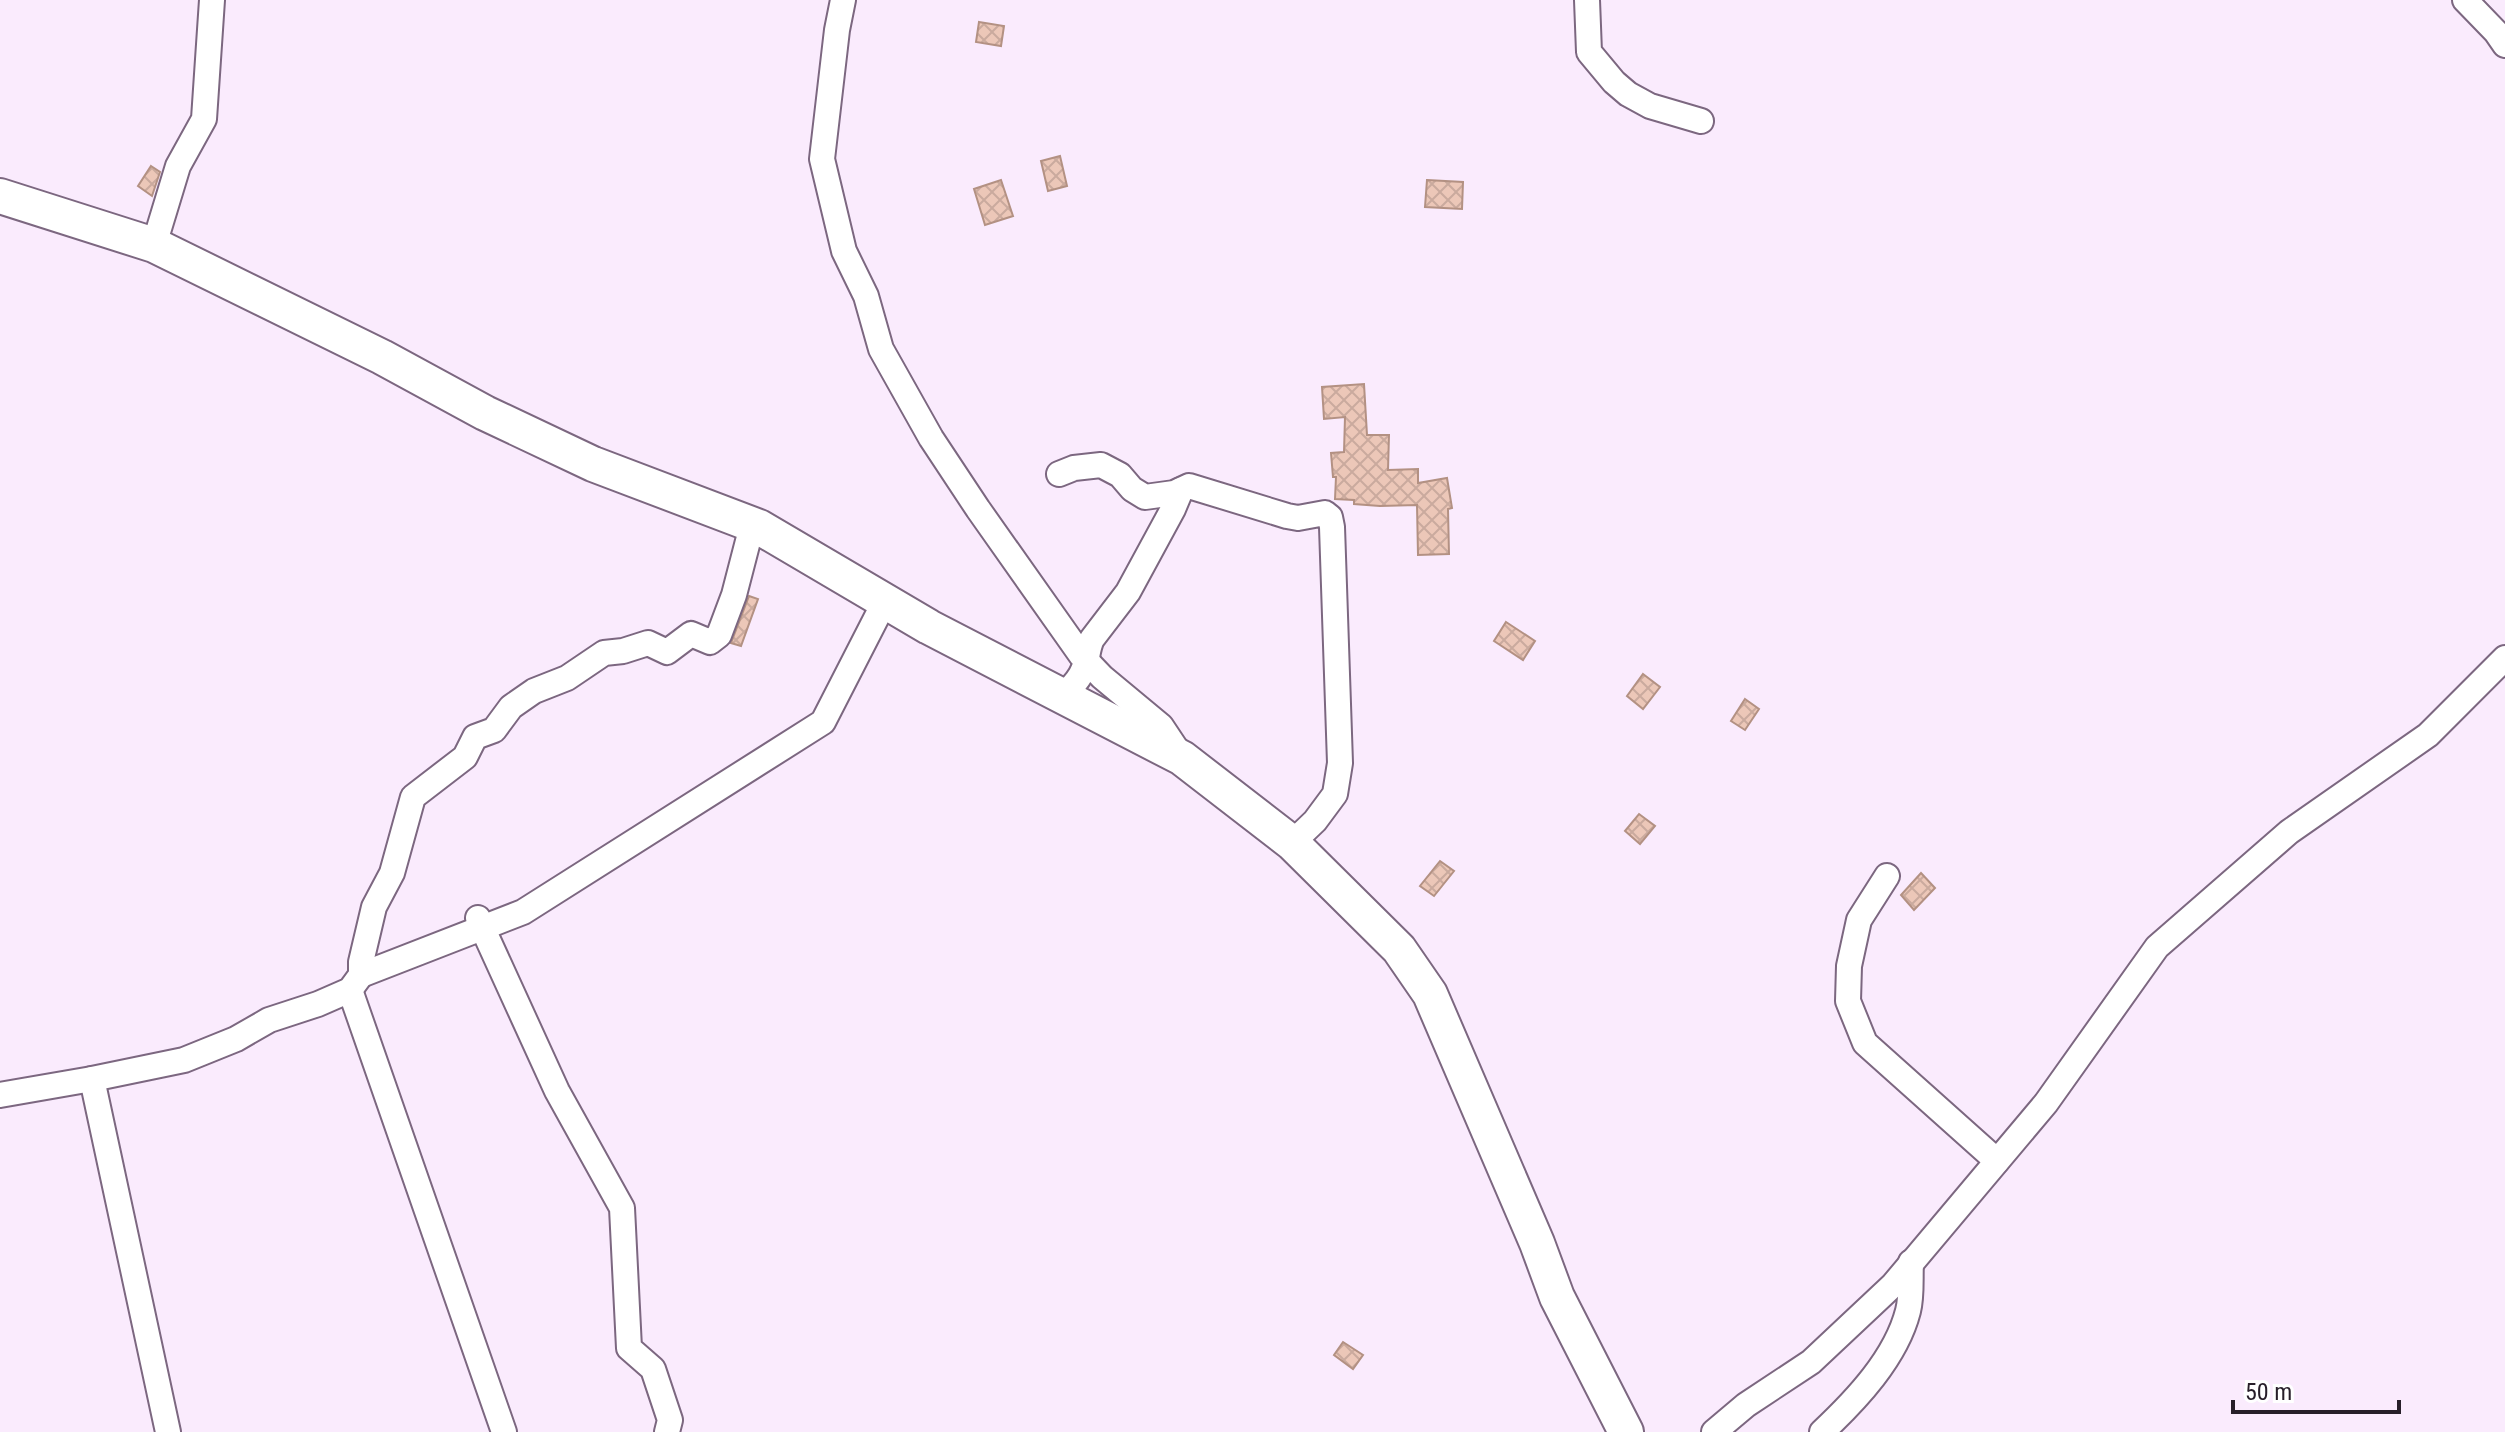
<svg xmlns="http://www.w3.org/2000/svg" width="2505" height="1432" viewBox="0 0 2505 1432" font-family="'Roboto Condensed',sans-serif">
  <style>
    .building { fill: url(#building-cross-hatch); stroke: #b39183; stroke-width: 2 }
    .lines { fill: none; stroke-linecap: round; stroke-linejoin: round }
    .street-casing { stroke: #7c6780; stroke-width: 28 }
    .secondary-casing { stroke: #7c6780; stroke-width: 38 }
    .street { stroke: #fff; stroke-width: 24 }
    .secondary { stroke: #fff; stroke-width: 34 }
  </style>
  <defs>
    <pattern id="building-cross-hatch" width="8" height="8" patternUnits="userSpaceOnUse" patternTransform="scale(2)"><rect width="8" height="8" fill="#ecc7b8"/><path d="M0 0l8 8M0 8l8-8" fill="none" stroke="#caaa9e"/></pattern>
  </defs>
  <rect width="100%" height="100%" fill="#faebfd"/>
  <g class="building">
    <polygon points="979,22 1004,26 1001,46 976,42"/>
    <polygon points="1060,156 1067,186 1048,191 1041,161"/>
    <polygon points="151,166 160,172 152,196 138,186"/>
    <polygon points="1001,180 1013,216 985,225 974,189"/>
    <polygon points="1427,180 1463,182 1462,209 1425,207"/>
    <polygon points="1364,384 1367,435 1389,435 1388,470 1418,469 1418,483 1447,478 1452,508 1448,509 1449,554 1418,555 1417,505 1380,506 1354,504 1354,500 1335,499 1336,477 1333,477 1331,453 1344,452 1345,417 1324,419 1322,387"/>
    <polygon points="749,596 758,599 741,646 731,643"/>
    <polygon points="1506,622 1535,641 1523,660 1494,641"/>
    <polygon points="1643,674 1660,687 1643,709 1627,696"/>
    <polygon points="1745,699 1759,709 1745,730 1731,721"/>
    <polygon points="1639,814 1655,826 1640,844 1625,831"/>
    <polygon points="1440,861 1454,871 1434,896 1420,886"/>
    <polygon points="1921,873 1935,888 1914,910 1901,895"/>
    <polygon points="1343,1342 1363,1355 1353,1369 1334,1355"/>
  </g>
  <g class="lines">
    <defs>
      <g id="street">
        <polyline points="843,0 837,30 822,159 844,251 866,296 881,349 931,438 978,509 1081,655 1102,677 1161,726 1181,756"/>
        <polyline points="1587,0 1589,52 1614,82 1628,94 1650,106 1701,121"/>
        <polyline points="2465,0 2496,32 2505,45"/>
        <polyline points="154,245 178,166 204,119 212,0"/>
        <polyline points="1059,474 1074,468 1101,465 1120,475 1132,489 1145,497 1174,493 1189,486 1287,516 1298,518 1325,513 1330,517 1332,527 1340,763 1335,794 1315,821 1292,843"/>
        <path d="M 1063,696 C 1070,688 1079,681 1083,670 C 1088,660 1087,649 1092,639 L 1128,592 L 1173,509 L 1181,490"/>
        <polyline points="1887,876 1859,920 1849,966 1848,1001 1865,1043 1997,1161"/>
        <polyline points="478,918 557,1091 622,1208 629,1348 653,1369 670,1420 667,1432"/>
        <polyline points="361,975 523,912 823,722 885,601"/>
        <polyline points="350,990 504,1432"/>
        <polyline points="92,1079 168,1432"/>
        <polyline points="0,1095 92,1079 184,1060 236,1039 269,1020 318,1004 350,990 361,975 361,962 374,907 392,873 413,797 465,757 475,737 494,730 511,707 534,691 567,678 604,653 623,651 648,643 667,652 691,634 710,642 719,635 734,595 748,541 759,527"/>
        <polyline points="1714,1432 1746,1405 1811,1362 1893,1285 2046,1103 2157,947 2289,832 2428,735 2505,658"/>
        <path d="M 1822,1432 C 1856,1400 1896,1358 1908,1311 C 1912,1296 1910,1278 1911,1262"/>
      </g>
      <polyline id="secondary" points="0,196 154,245 382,357 485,413 593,464 759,527 929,627 1182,758 1292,843 1399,949 1430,994 1537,1243 1557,1297 1626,1432"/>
    </defs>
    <use href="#street" class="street-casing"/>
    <use href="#secondary" class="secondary-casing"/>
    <use href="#street" class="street"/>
    <use href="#secondary" class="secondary"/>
  </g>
  <path d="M2233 1400v12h166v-12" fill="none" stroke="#271e29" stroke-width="4"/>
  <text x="2245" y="1400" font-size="24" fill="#271e29" stroke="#ffffff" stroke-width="6" paint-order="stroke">50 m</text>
</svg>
